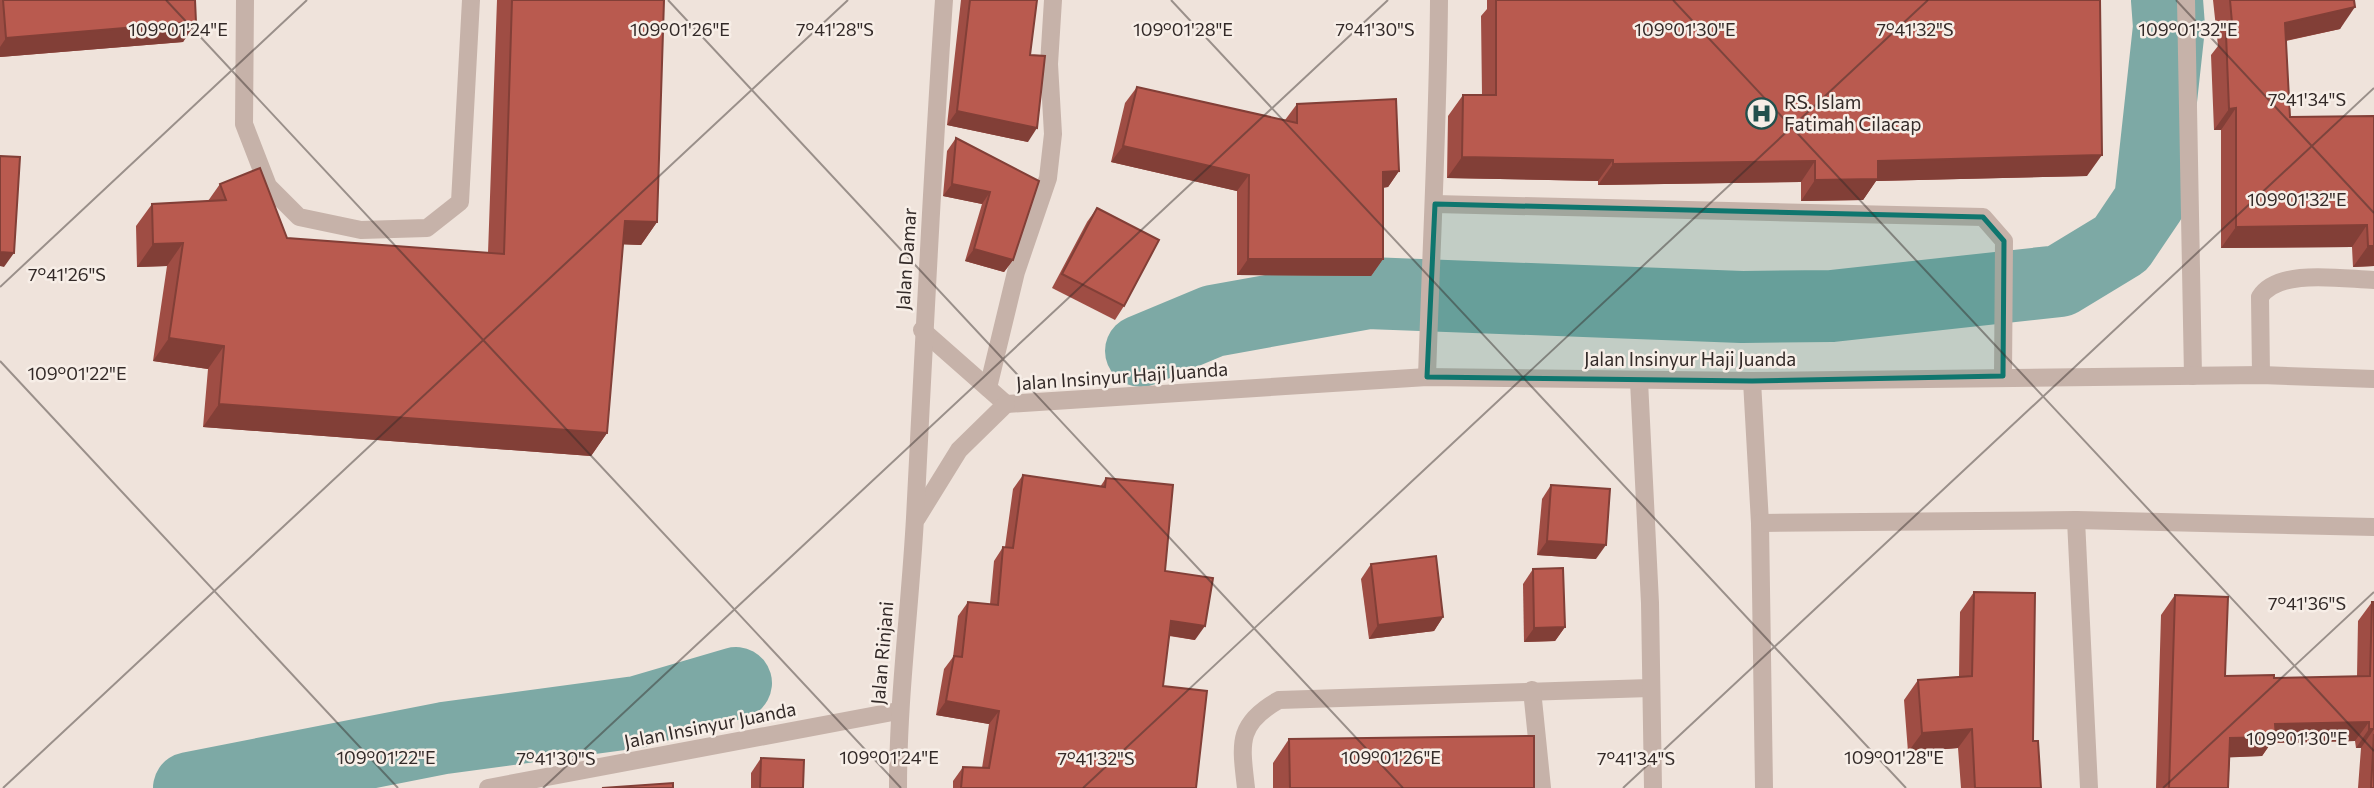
<svg xmlns="http://www.w3.org/2000/svg" width="2374" height="788" viewBox="0 0 2374 788" font-family="Commissioner,sans-serif">
  <style>
    .lines { fill: none; stroke-linecap: round; stroke-linejoin: round }
    .river { stroke: #7da9a5; stroke-width: 72 }
    .service { stroke: #c6b2a9; stroke-width: 18 }
    .minor { stroke: #c6b2a9; stroke-width: 18 }
    .tertiary { stroke: #c6b2a9; stroke-width: 18 }
    .wall { fill: #9f4d44 }
    .shaded-wall { fill: #823f37 }
    .building { fill: #b95a4f; stroke: #823f37; stroke-width: 2 }
    .marked { fill: #0f766e; fill-opacity: 0.2; stroke: #0f766e; stroke-width: 5; stroke-linejoin: round }
    .ticks { fill: none; stroke: #332a28; stroke-width: 2; stroke-opacity: 0.45 }
    .labels { text-anchor: middle; stroke-width: 5; stroke-linejoin: round; paint-order: stroke }
    .poi-label { font-size: 19px; fill: #332a28; stroke: #f7eee7; text-anchor: start }
    .street-label { font-size: 19px; fill: #332a28; stroke: #f7eee7 }
    .ticks-label { font-size: 18px; text-anchor: middle; fill: #332a28; stroke: #f7eee7; stroke-width: 5; stroke-linejoin: round; paint-order: stroke }
  </style>
  <rect width="100%" height="100%" fill="#efe3db"/>
  <g class="lines">
    <g class="river">
      <polyline points="1141,351 1213,321 1368,293 1742,307 1832,306 2060,281 2121,244 2150,201 2169,27 2167,0"/>
      <polyline points="189,788 444,738 637,712 736,683"/>
    </g>
    <g class="service">
      <polyline points="245,0 244,124 268,186 299,217 361,230 427,228 460,202 471,0"/>
      <path d="M 2261,375 L 2260,297 C 2278,268 2342,279 2374,280"/>
      <polyline points="1532,690 1542,788"/>
      <path d="M 1246,788 C 1241,744 1236,724 1279,700 L 1650,688"/>
    </g>
    <g class="minor">
      <polyline points="2186,0 2193,376"/>
      <polyline points="1435,204 1983,217 2004,241 2003,376"/>
      <path d="M 1427,377 C 1431,251 1438,126 1439,0"/>
      <polyline points="1639,381 1650,603 1653,788"/>
      <polyline points="1752,381 1760,523 1764,788"/>
      <polyline points="988,388 1016,272 1048,178 1053,134 1049,64 1053,0"/>
      <polyline points="2076,520 2089,788"/>
      <polyline points="1760,523 2076,520 2374,527"/>
      <polyline points="488,788 898,711"/>
    </g>
    <g class="tertiary">
      <polyline points="922,330 1006,404"/>
      <polyline points="1006,404 1427,377 1752,381 2261,375 2374,379"/>
      <polyline points="917,518 959,450 1006,404"/>
      <path d="M 898,788 C 898,697 910,609 915,518 C 924,346 932,173 944,0"/>
    </g>
  </g>
  <g class="wall">
    <polygon points="0,0 195,0 196,22 183,42 0,57"/>
    <polygon points="497,0 664,0 657,222 641,245 623,244 607,433 591,456 203,427 208,369 153,361 167,266 137,267 136,226 152,204 208,201 220,184 287,238 488,253"/>
    <polygon points="961,0 1037,0 1030,55 1028,142 947,125"/>
    <polygon points="1487,0 2100,0 2087,176 1876,181 1863,200 1801,201 1801,182 1598,185 1598,181 1447,178 1448,116 1463,95 1482,95 1481,16 1487,9"/>
    <polygon points="2213,0 2354,0 2340,29 2286,41 2290,117 2374,116 2374,266 2353,267 2352,247 2221,248 2221,130 2214,130 2211,55 2218,46"/>
    <polygon points="1137,87 1285,120 1297,104 1399,171 1388,187 1383,188 1383,259 1371,276 1237,275 1237,191 1111,162 1125,103"/>
    <polygon points="956,138 1039,181 1013,260 1004,272 965,261 982,204 943,196 947,151"/>
    <polygon points="1097,208 1124,306 1115,320 1052,288 1087,222"/>
    <polygon points="1023,475 1100,487 1106,478 1165,571 1195,640 1169,636 1163,686 1196,788 953,788 953,781 963,767 982,768 989,724 936,715 944,669 953,657 958,616 968,602 990,604 994,561 1003,547 1005,547 1013,489"/>
    <polygon points="1551,485 1596,559 1537,555 1542,499"/>
    <polygon points="1371,564 1443,617 1434,631 1369,639 1361,579"/>
    <polygon points="1533,569 1565,627 1555,641 1524,642 1523,584"/>
    <polygon points="1974,592 2033,741 2041,788 1961,788 1958,748 1908,752 1904,700 1918,680 1959,677 1960,612"/>
    <polygon points="2175,595 2225,676 2274,678 2357,676 2358,621 2372,602 2374,602 2374,788 2358,788 2361,748 2356,748 2355,741 2271,743 2262,756 2230,757 2228,788 2156,788 2161,615"/>
    <polygon points="1289,739 1534,788 1273,788 1273,763"/>
    <polygon points="761,758 803,788 751,788 751,773"/>
  </g>
  <g class="shaded-wall">
    <polygon points="2355,7 2340,29 2270,44 2285,23"/>
    <polygon points="196,22 183,42 0,57 0,47 6,38"/>
    <polygon points="2236,108 2221,130 2214,130 2229,109"/>
    <polygon points="957,111 1037,128 1028,142 947,125"/>
    <polygon points="1123,146 1249,175 1237,191 1111,162"/>
    <polygon points="2102,155 2087,176 1876,181 1863,200 1801,201 1815,180 1878,161"/>
    <polygon points="1462,157 1613,160 1598,181 1447,178"/>
    <polygon points="1815,161 1801,182 1598,185 1613,164"/>
    <polygon points="1399,171 1388,187 1372,188 1383,172"/>
    <polygon points="952,184 990,192 982,204 943,196"/>
    <polygon points="625,221 657,222 641,245 609,244"/>
    <polygon points="2367,225 2352,247 2221,248 2236,227"/>
    <polygon points="183,243 167,266 137,267 153,244"/>
    <polygon points="2368,246 2374,246 2374,266 2353,267"/>
    <polygon points="974,249 1013,260 1004,272 965,261"/>
    <polygon points="0,252 14,253 4,267 0,266"/>
    <polygon points="1248,259 1383,259 1371,276 1237,275"/>
    <polygon points="169,338 224,346 208,369 153,361"/>
    <polygon points="219,404 607,433 591,456 203,427"/>
    <polygon points="1547,541 1606,545 1596,559 1537,555"/>
    <polygon points="1443,617 1434,631 1369,639 1378,625"/>
    <polygon points="1171,621 1205,626 1195,640 1161,634"/>
    <polygon points="1565,627 1555,641 1524,642 1534,628"/>
    <polygon points="946,701 999,711 989,724 936,715"/>
    <polygon points="2369,722 2355,741 2271,743 2262,756 2217,758 2230,738 2275,724"/>
    <polygon points="1972,729 1958,748 1908,752 1922,733"/>
    <polygon points="2369,729 2374,729 2361,748 2356,748"/>
  </g>
  <g class="building">
    <polygon points="3,0 195,0 196,22 6,38"/>
    <polygon points="512,0 664,0 657,222 625,221 607,433 219,404 224,346 169,338 183,243 153,244 152,204 226,200 220,184 260,168 287,238 504,254"/>
    <polygon points="970,0 1037,0 1030,55 1045,56 1037,128 957,111"/>
    <polygon points="1496,0 2100,0 2102,155 1878,161 1878,179 1815,180 1815,161 1613,164 1613,160 1462,157 1463,95 1496,95"/>
    <polygon points="2230,0 2354,0 2355,7 2285,23 2290,117 2374,116 2374,246 2368,246 2367,225 2236,227 2236,108 2229,109 2226,34 2233,34"/>
    <polygon points="1137,87 1297,123 1297,104 1396,99 1399,171 1383,172 1383,259 1248,259 1249,175 1123,146"/>
    <polygon points="956,138 1039,181 1013,260 974,249 990,192 952,184"/>
    <polygon points="0,156 20,157 14,253 0,252"/>
    <polygon points="1097,208 1159,240 1124,306 1062,274"/>
    <polygon points="1023,475 1105,487 1106,478 1173,485 1165,571 1213,578 1205,626 1171,621 1163,686 1207,691 1196,788 961,788 963,767 989,768 999,711 946,701 954,656 962,657 968,602 998,605 1003,547 1013,548"/>
    <polygon points="1551,485 1610,489 1606,545 1547,541"/>
    <polygon points="1436,556 1443,617 1378,625 1371,564"/>
    <polygon points="1563,568 1565,627 1534,628 1533,569"/>
    <polygon points="1974,592 2035,593 2033,741 2038,741 2041,788 1975,788 1972,729 1922,733 1918,680 1972,676"/>
    <polygon points="2175,595 2228,597 2225,676 2274,675 2274,678 2370,676 2372,602 2374,602 2374,729 2369,729 2369,722 2275,724 2276,737 2230,738 2228,788 2169,788"/>
    <polygon points="2374,734 2374,788 2371,788"/>
    <polygon points="1534,736 1534,788 1290,788 1289,739"/>
    <polygon points="761,758 804,760 803,788 760,788"/>
    <polygon points="673,783 673,788 602,788"/>
  </g>
  <path class="marked" d="M 1435,204 L 1983,217 L 2004,241 L 2003,376 L 1752,381 L 1427,377 Z"/>
  <path class="ticks" d="M 166,0 L 901,788M 668,0 L 1403,788M 1171,0 L 1906,788M 1673,0 L 2374,751M 2176,0 L 2374,213M 0,287 L 307,0M 0,361 L 398,788M 3,788 L 848,0M 543,788 L 1388,0M 1083,788 L 1928,0M 1623,788 L 2374,88M 2163,788 L 2374,592"/>
  <defs>
    <symbol id="hospital-ring" viewBox="-11 -11 22 22"><circle r="9.5" fill="#f7eee7" stroke="#22504d" stroke-width="1.5"/><path d="M-5-5h3v3.5h4V-5h3V5h-3V1.5h-4V5h-3Z" fill="#22504d"/></symbol>
  </defs>
  <g fill-rule="evenodd">
    <use href="#hospital-ring" x="1744" y="96" width="35" height="35"/>
  </g>
  <g class="labels">
    <g class="poi-label">
      <text x="1784" y="109">RS. Islam<tspan x="1784" dy="22">Fatimah Cilacap</tspan></text>
    </g>
    <g class="street-label">
      <text transform="translate(906 259) rotate(-86)" y="7">Jalan Damar</text>
      <text x="1690" y="366">Jalan Insinyur Haji Juanda</text>
      <text transform="translate(1122 376) rotate(-4)" y="7">Jalan Insinyur Haji Juanda</text>
      <text transform="translate(882 653) rotate(-85)" y="7">Jalan Rinjani</text>
      <text transform="translate(710 725) rotate(-11)" y="7">Jalan Insinyur Juanda</text>
    </g>
  </g>
  <g class="ticks-label">
    <text x="835" y="36">7°41'28"S</text>
    <text x="1375" y="36">7°41'30"S</text>
    <text x="1915" y="36">7°41'32"S</text>
    <text x="178" y="36">109°01'24"E</text>
    <text x="680" y="36">109°01'26"E</text>
    <text x="1183" y="36">109°01'28"E</text>
    <text x="1685" y="36">109°01'30"E</text>
    <text x="2188" y="36">109°01'32"E</text>
    <text x="2307" y="106">7°41'34"S</text>
    <text x="2297" y="206">109°01'32"E</text>
    <text x="67" y="281">7°41'26"S</text>
    <text x="77" y="380">109°01'22"E</text>
    <text x="2307" y="610">7°41'36"S</text>
    <text x="2297" y="745">109°01'30"E</text>
    <text x="386" y="764">109°01'22"E</text>
    <text x="889" y="764">109°01'24"E</text>
    <text x="1391" y="764">109°01'26"E</text>
    <text x="1894" y="764">109°01'28"E</text>
    <text x="556" y="765">7°41'30"S</text>
    <text x="1096" y="765">7°41'32"S</text>
    <text x="1636" y="765">7°41'34"S</text>
  </g>
</svg>
